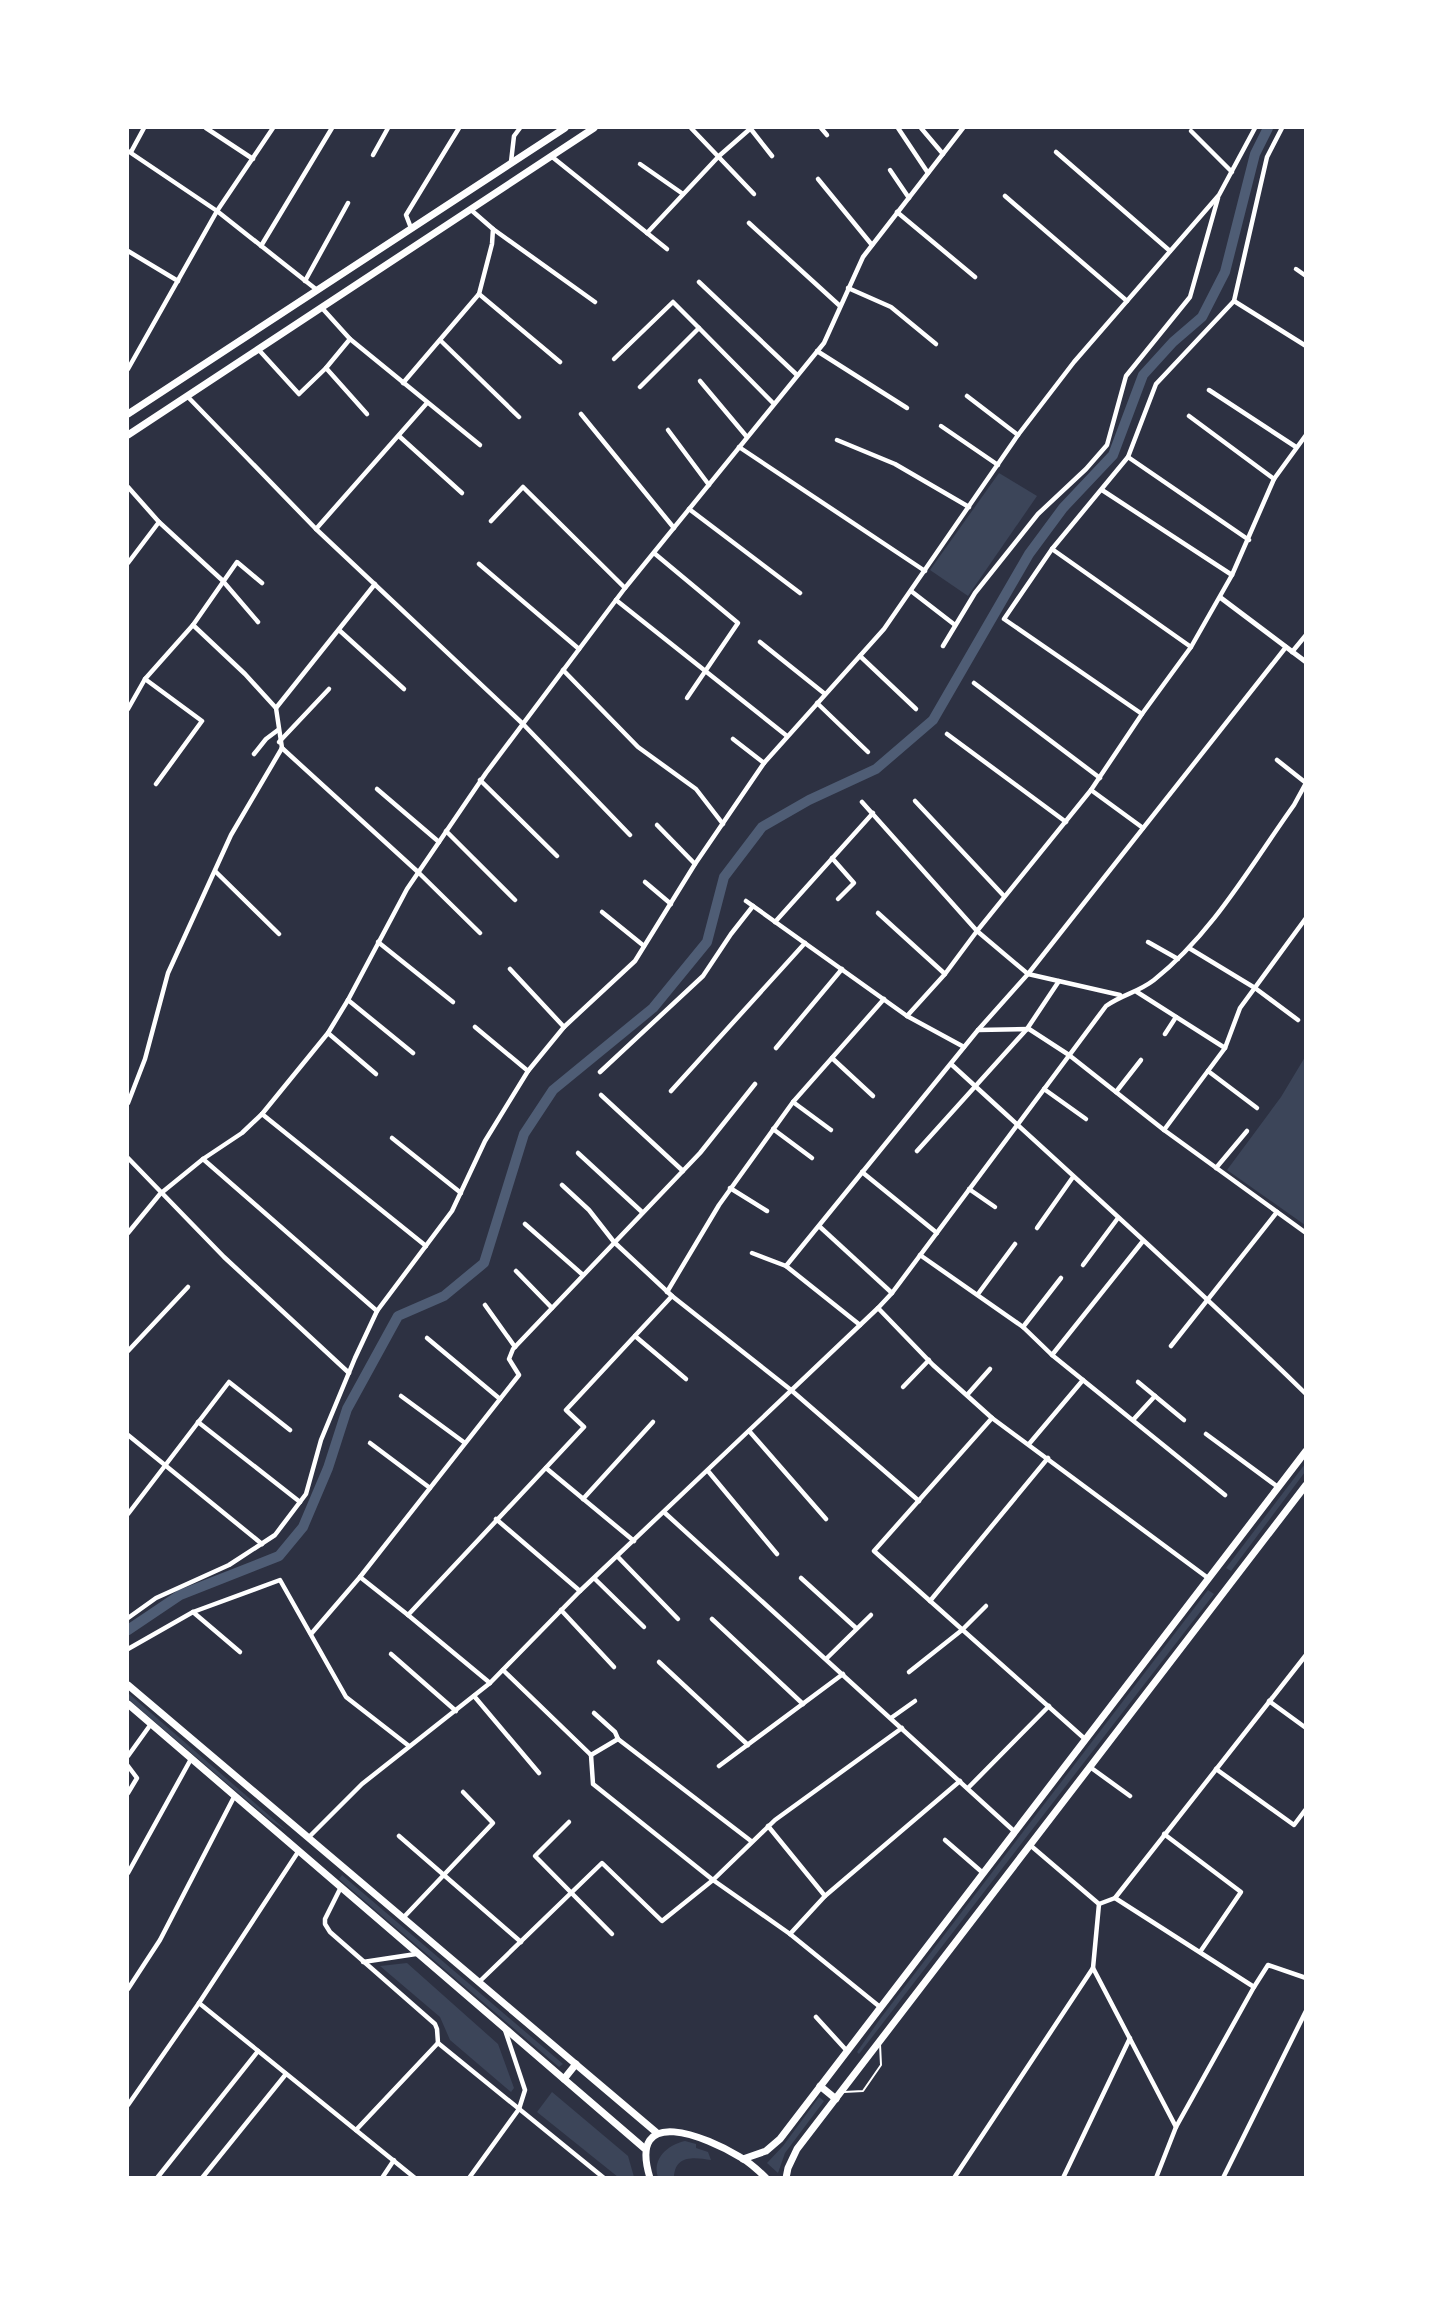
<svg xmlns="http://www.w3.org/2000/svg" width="1433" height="2305" viewBox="0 0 1433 2305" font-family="Rubik,sans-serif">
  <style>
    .green { fill: #3c4559 }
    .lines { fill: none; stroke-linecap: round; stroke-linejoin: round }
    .canal { stroke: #4f5d75; stroke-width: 10 }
    .service { stroke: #fff; stroke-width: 2 }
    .minor { stroke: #fff; stroke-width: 4.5 }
    .tertiary { stroke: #fff; stroke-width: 5 }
    .primary { stroke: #fff; stroke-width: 7 }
  </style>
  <rect width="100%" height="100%" fill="#2d3142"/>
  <g class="green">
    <polygon points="999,473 1037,496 968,596 930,570"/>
    <polygon points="1305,1057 1305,1225 1227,1170 1281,1097"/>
    <polygon points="1305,1464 1305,1472 1231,1571 1226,1568"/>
    <polygon points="1208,1590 1214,1594 859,2054 857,2052 859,2049 880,2019"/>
    <polygon points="128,1693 287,1831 270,1820 128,1699"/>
    <polygon points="342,1875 563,2064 559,2067 339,1879"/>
    <polygon points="407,1963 498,2044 514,2088 511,2092 450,2040 440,2017 380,1966"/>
    <polygon points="552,2092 628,2156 634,2177 618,2177 537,2112"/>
    <polygon points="819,2097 824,2101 785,2153 778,2173 767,2163 783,2146"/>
    <path d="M 685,2141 L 696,2144 L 696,2148 L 708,2152 L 711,2160 C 694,2157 675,2155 674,2177 L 658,2177 C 652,2159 667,2145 685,2141 Z"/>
  </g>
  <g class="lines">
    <polyline class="canal" points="128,1630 180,1595 279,1556 303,1527 328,1468 347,1409 398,1316 444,1296 484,1263 524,1134 553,1090 653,1008 707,942 724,877 762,827 809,800 876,769 933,720 1029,554 1063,508 1113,455 1143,375 1173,342 1202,317 1225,272 1255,154 1268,128"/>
    <polyline class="service" points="844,2092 863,2091 881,2065 880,2044"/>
    <g class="minor">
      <polyline points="206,128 253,159"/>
      <polyline points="691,128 754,194"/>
      <polyline points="750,128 772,156"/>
      <polyline points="821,128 827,135"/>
      <polyline points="898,128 928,173"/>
      <polyline points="921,128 943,154"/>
      <polyline points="1191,131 1232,172"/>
      <polyline points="128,151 217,211 317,290"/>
      <polyline points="131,152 144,128"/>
      <polyline points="1056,152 1170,251"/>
      <polyline points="373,155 388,128"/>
      <polyline points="551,156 667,249"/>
      <polyline points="511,162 514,136 520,128"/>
      <polyline points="640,164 683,194"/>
      <polyline points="890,170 909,198"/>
      <polyline points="818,179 872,245"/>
      <polyline points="1005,196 1127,301"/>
      <polyline points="897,212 975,277"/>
      <polyline points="749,223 840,306"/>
      <polyline points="411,228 406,215 459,128"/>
      <polyline points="493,229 595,302"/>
      <polyline points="647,233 719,156 751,128"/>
      <polyline points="261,246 332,128"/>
      <polyline points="128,251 178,281"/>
      <polyline points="1296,269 1306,276"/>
      <polyline points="305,281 348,203"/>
      <polyline points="699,282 797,375"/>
      <polyline points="848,288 891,307 936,344"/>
      <polyline points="479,294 560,362"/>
      <polyline points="1234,301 1306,346"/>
      <polyline points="322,308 350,339 480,445"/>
      <polyline points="441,341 519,417"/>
      <polyline points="258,349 299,394 326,368 350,339"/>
      <polyline points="817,351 907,408"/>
      <polyline points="614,359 673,302 699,328"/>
      <polyline points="326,368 367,414"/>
      <polyline points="128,369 217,211 273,128"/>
      <polyline points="700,381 747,437"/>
      <polyline points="403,383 479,294 492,244 493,229 470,209"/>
      <polyline points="640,387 699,328 774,404"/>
      <polyline points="1209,390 1296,447"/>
      <polyline points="187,396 316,529 523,724 630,835"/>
      <polyline points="967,396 1018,435"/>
      <polyline points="581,414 674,528"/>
      <polyline points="1189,416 1274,479"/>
      <polyline points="941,426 998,465"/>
      <polyline points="668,430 709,485"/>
      <polyline points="399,436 462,493"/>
      <polyline points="837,440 895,464 969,507"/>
      <polyline points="739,447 925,571"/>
      <polyline points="1128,457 1249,540"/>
      <polyline points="128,487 159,522 222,580 258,622"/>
      <polyline points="1102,490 1232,575"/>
      <polyline points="689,509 800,593"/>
      <polyline points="491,521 523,487 625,588"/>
      <polyline points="316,529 427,403"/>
      <polyline points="1052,549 1191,647"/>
      <polyline points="654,553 738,623 687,698"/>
      <polyline points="128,563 159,522"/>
      <polyline points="479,564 579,649"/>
      <polyline points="911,591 955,625"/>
      <polyline points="616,600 787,736"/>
      <polyline points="193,625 245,674 276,708 282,748"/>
      <polyline points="339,630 404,689"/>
      <polyline points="760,642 825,694"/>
      <polyline points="943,646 975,593 1038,514 1086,469 1107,445 1126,376 1190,297 1218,198"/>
      <polyline points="1292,652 1306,635"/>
      <polyline points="860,656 916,709"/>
      <polyline points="563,670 638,747 696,789 723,824"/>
      <polyline points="145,679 202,721 156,784"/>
      <polyline points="974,683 1100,778"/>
      <polyline points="817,703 868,752"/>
      <polyline points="276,708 375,584"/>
      <polyline points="128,709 145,679 193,625 237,562 262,583"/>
      <polyline points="1142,714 1004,619 1052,549 1128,457 1156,384 1234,301 1267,157 1282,128"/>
      <polyline points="947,734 1066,822"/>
      <polyline points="733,739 764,763"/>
      <polyline points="279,742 329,689"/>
      <polyline points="282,748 418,872 480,933"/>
      <polyline points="254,754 266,739 278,730"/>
      <polyline points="480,780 557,856"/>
      <polyline points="377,789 439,842"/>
      <polyline points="1091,790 1143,828"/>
      <polyline points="915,801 1004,896"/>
      <polyline points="862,802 977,931 1028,974 1120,995"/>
      <polyline points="657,825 695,864"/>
      <polyline points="446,831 515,900"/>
      <polyline points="832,858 854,883 838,899"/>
      <polyline points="216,872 279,934"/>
      <polyline points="645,882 671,904"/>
      <polyline points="746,901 907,1016 964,1047"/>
      <polyline points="602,912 644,946"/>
      <polyline points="878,913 945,974"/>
      <polyline points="775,922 873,813"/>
      <polyline points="378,942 453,1002"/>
      <polyline points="1148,942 1178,959"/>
      <polyline points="1189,948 1255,988 1298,1020"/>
      <polyline points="510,969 564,1027"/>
      <polyline points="1137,992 1225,1048"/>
      <polyline points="348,1000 413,1053"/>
      <polyline points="907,1016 945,974 977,931 1091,790 1142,714 1191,647 1232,575 1274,479 1306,435"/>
      <polyline points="475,1027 528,1071"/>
      <polyline points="978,1030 1029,1029 1069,1055 1164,1130 1306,1233"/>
      <polyline points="328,1033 376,1074"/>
      <polyline points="1165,1034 1176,1017"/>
      <polyline points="776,1048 842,969"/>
      <polyline points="832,1058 873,1096"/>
      <path d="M 951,1064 C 1070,1173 1190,1281 1306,1394"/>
      <polyline points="1208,1071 1257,1108"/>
      <polyline points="600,1072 703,976 731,934 753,906"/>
      <polyline points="1044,1089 1086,1119"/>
      <polyline points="671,1091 805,943"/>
      <polyline points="1116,1092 1141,1060"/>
      <polyline points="601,1095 683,1171"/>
      <polyline points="793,1102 831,1130"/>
      <polyline points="128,1103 145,1059 168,973 231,835 282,748"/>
      <polyline points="262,1114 426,1246"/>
      <polyline points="773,1129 812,1158"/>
      <polyline points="1164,1130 1225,1048 1240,1008 1306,918"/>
      <polyline points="392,1138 461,1193"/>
      <polyline points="917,1151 1027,1029 1059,981"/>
      <polyline points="578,1153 642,1212"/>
      <polyline points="128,1158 224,1257 349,1373"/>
      <polyline points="203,1159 377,1311"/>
      <polyline points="1216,1168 1247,1131"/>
      <polyline points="862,1172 937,1233"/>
      <polyline points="562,1185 589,1210 614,1242 672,1296 791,1390 919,1501"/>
      <polyline points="730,1188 767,1211"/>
      <polyline points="969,1189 995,1207"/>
      <polyline points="525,1224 583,1275"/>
      <polyline points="819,1226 892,1293"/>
      <polyline points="1037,1228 1073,1177"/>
      <polyline points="128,1233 160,1194 203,1159 242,1133 262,1114 328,1033 348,1000 407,889 486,773 625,588 824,343 863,257 963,128"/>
      <polyline points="752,1253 786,1266 860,1325"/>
      <polyline points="920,1255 1023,1327 1052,1355 1225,1495"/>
      <polyline points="1083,1265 1118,1218"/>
      <polyline points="786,1266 978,1030 1028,974 1286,647"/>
      <polyline points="516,1271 552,1308"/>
      <polyline points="667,1292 719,1205 793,1102 884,999"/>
      <polyline points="978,1294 1015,1244"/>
      <polyline points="485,1305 515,1347"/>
      <polyline points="878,1308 933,1365 992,1418 1208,1578"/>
      <polyline points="1023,1327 1061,1278"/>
      <polyline points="635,1336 686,1379"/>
      <polyline points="427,1338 500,1399"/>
      <polyline points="1171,1346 1277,1212"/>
      <polyline points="128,1351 188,1287"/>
      <polyline points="1052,1355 1143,1241"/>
      <polyline points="1138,1382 1184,1420"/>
      <polyline points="903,1387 929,1360"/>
      <polyline points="967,1395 990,1369"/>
      <polyline points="401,1396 465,1443"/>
      <polyline points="992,1418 874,1551 1085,1739"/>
      <polyline points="1133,1420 1155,1396"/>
      <polyline points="198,1422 300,1502"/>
      <polyline points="750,1432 826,1519"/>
      <polyline points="1206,1434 1278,1487"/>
      <polyline points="128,1435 262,1544"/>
      <polyline points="370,1443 430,1488"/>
      <polyline points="1029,1444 1083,1380"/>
      <polyline points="546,1468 634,1541"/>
      <polyline points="708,1471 777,1554"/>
      <polyline points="583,1499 653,1422"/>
      <polyline points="665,1513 1015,1832"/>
      <polyline points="128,1514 229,1382 290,1430"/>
      <polyline points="496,1519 580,1591"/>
      <polyline points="618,1557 678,1619"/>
      <polyline points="360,1577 408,1615 490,1683"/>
      <polyline points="801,1578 856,1628"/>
      <polyline points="595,1579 644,1627"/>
      <polyline points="930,1601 1048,1458"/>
      <polyline points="561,1610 614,1667"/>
      <polyline points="193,1612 240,1652"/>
      <polyline points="408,1615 584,1427 566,1410 672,1296"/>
      <polyline points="128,1618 156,1598 229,1565 275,1535 306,1494 321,1440 355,1358 377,1311 452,1211 485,1141 528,1071 564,1027 635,961 695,864 764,763 884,629 1018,435 1074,362 1219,195 1255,128"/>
      <polyline points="712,1619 803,1704"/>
      <polyline points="311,1634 360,1577 519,1375 509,1359 513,1349 700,1153 755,1084"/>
      <polyline points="128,1649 193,1612 280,1580 346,1697 409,1746"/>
      <polyline points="391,1654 456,1711"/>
      <polyline points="826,1659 871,1615"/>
      <polyline points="659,1662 748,1745"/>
      <polyline points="503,1670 591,1755"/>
      <polyline points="909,1672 962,1630 986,1606"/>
      <polyline points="474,1696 539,1773"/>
      <polyline points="1269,1701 1306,1728"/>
      <polyline points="594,1713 615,1732 618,1739"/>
      <polyline points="891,1718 915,1701"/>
      <polyline points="591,1755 593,1784 713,1880 790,1934 880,2007"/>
      <polyline points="591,1755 618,1739 751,1841"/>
      <polyline points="128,1756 151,1724"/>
      <polyline points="128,1766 137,1778 128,1793"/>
      <polyline points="719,1766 843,1674"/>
      <polyline points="1090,1767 1130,1796"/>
      <polyline points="1216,1769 1294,1825 1306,1809"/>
      <polyline points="968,1788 1049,1706"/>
      <polyline points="569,1822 535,1856 612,1934"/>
      <polyline points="768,1826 825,1896 960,1781"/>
      <polyline points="1164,1834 1241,1892 1200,1952"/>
      <polyline points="399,1836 521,1942"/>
      <path d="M 308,1838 L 362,1784 L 490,1683 L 580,1591 L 878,1308 L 892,1293 L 1106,1006 C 1123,994 1137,993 1154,980 C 1213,933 1251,865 1294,805 L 1306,783 L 1277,760"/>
      <polyline points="945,1840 983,1873"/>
      <polyline points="1030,1845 1099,1904 1115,1898 1306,1655"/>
      <polyline points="128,1873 191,1759"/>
      <polyline points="340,1889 325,1919 325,1924 330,1932 435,2024 437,2029 438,2043 604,2178"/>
      <polyline points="1115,1898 1254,1987 1176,2127 1156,2178"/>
      <polyline points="403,1918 493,1823 463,1792"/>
      <polyline points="790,1934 825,1896"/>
      <polyline points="363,1962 416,1954"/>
      <polyline points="1093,1968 1176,2127"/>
      <polyline points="479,1982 602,1863 662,1921 713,1880 775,1820 902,1728"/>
      <polyline points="1254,1987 1268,1965 1306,1978"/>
      <polyline points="128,1989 160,1940 234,1797"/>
      <polyline points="199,2003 415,2178"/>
      <polyline points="816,2017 847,2051"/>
      <polyline points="128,2105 199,2003 298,1852"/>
      <polyline points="356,2130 438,2043"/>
      <polyline points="157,2178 258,2051"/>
      <polyline points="202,2178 286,2074"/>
      <polyline points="382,2178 394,2160"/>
      <polyline points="469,2178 519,2109 525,2090 505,2030"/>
      <polyline points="954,2178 1093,1968 1099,1904"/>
      <polyline points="1063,2178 1130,2038"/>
      <polyline points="1223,2178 1306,2011"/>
    </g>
    <polyline class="tertiary" points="1221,598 1306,662"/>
    <g class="primary">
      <polyline points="128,414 565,128"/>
      <polyline points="128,435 594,128"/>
      <polyline points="128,1685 657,2133"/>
      <polyline points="128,1704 644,2148"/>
      <polyline points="564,2079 576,2064"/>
      <polyline points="820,2086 836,2099"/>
      <polyline points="743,2159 766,2151 780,2139 1306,1451"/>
      <path d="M 650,2178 C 627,2103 707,2137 740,2157 C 749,2162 758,2170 766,2178"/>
      <polyline points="786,2178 788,2168 797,2149 1306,1485"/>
    </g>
  </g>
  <rect width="1433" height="2305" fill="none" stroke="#ffffff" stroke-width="258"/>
</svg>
